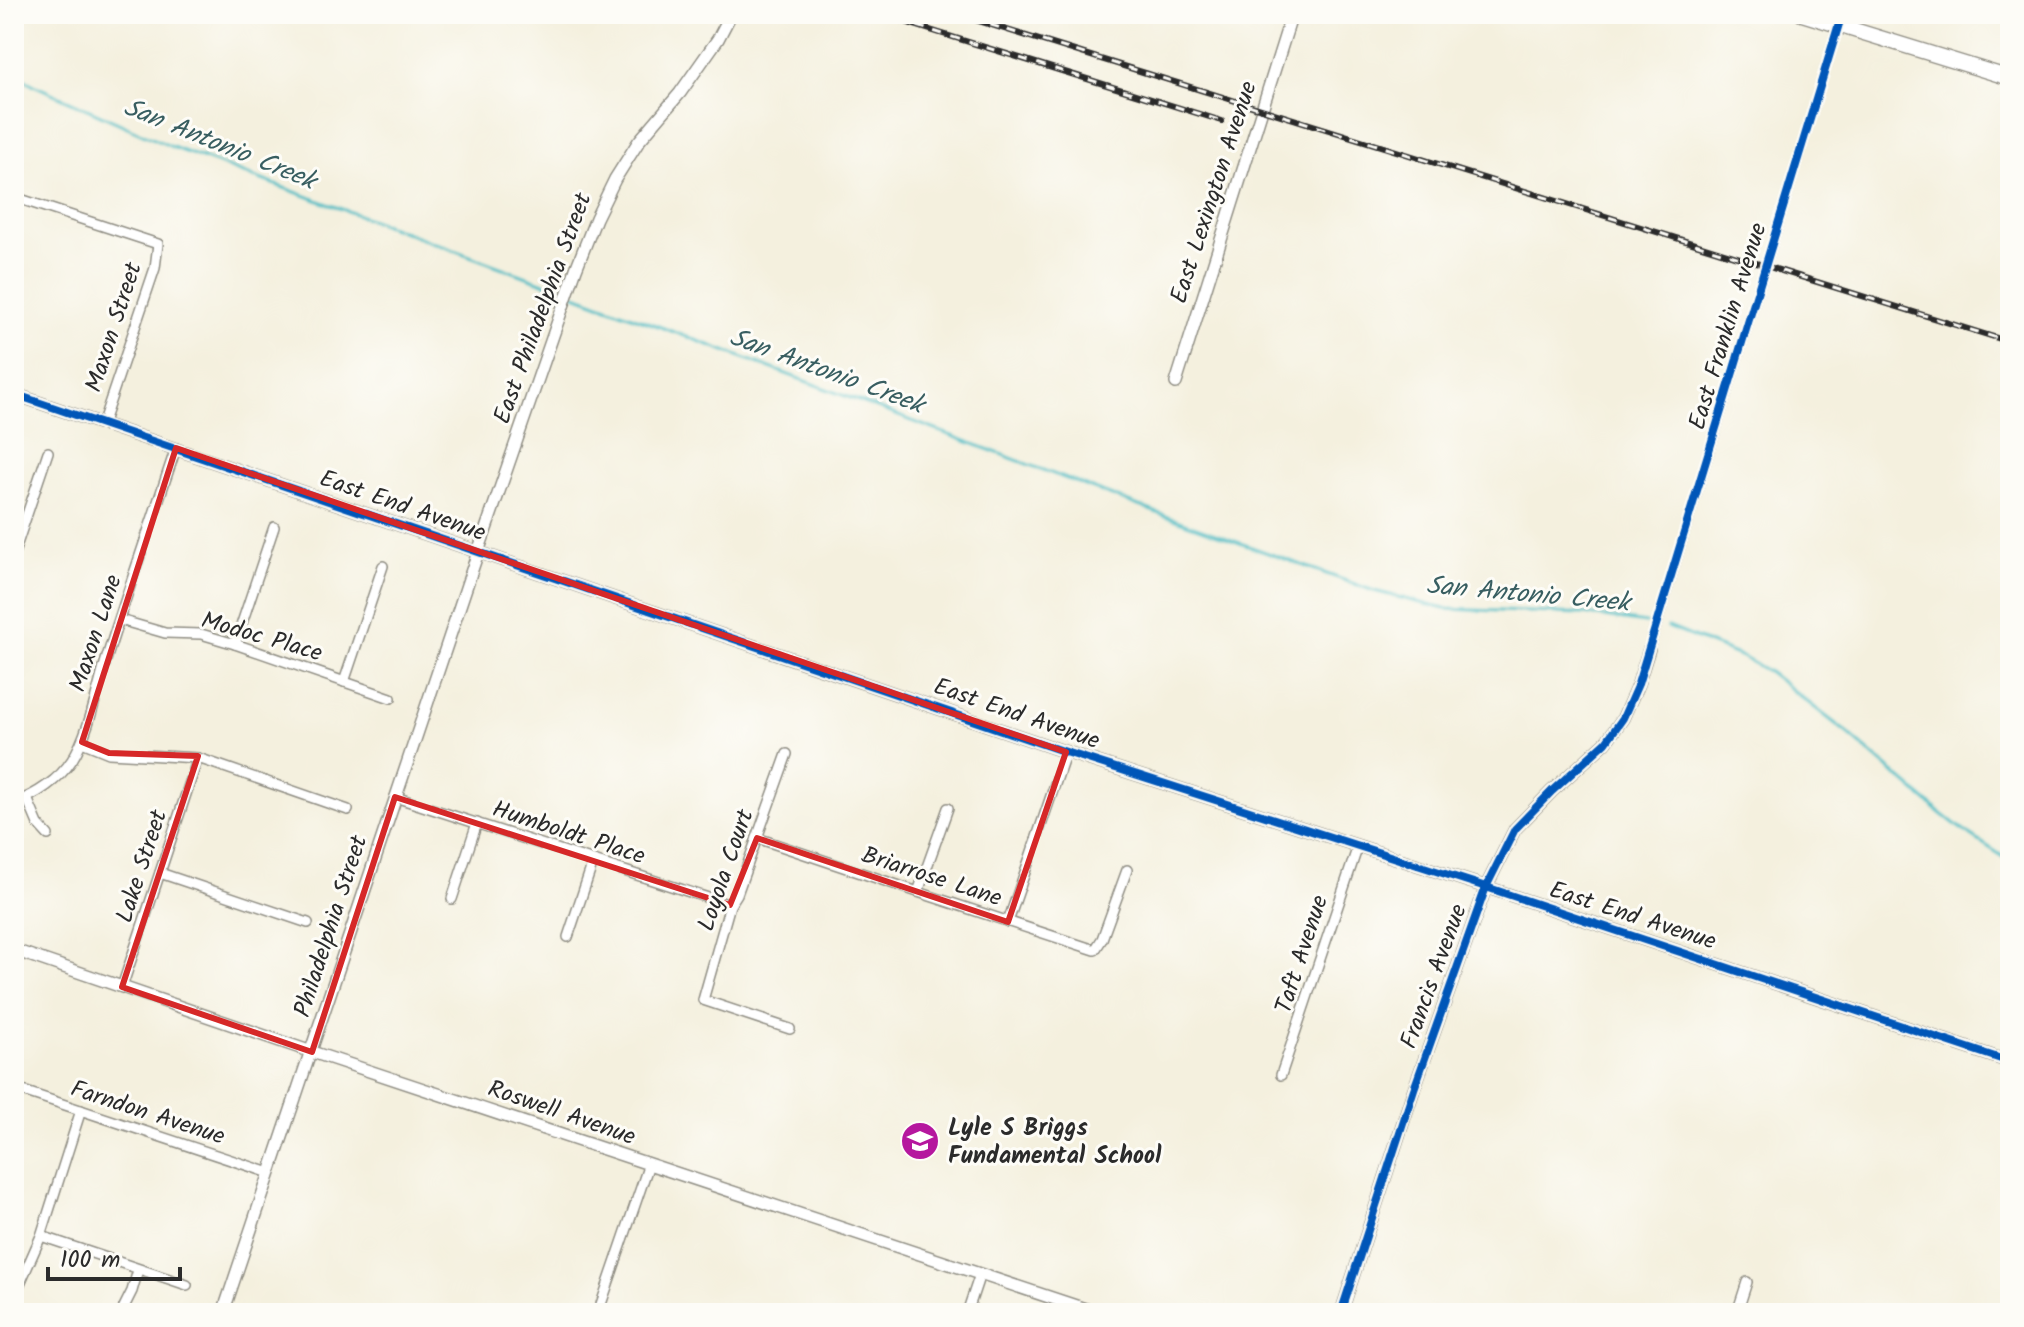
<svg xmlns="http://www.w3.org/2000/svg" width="2024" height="1327" viewBox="0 0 2024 1327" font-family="Kalam,sans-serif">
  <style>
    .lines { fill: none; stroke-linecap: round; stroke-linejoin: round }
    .stream { stroke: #4fbdc5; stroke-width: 3 }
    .minor-casing { stroke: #908e84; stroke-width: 12 }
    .tertiary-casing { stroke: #908e84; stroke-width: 14 }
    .primary-casing { stroke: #908e84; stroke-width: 17 }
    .minor { stroke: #fff; stroke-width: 9 }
    .tertiary { stroke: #fff; stroke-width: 11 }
    .primary { stroke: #fff; stroke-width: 14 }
    .rail-casing { stroke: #2b2b2b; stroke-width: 6 }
    .rail { stroke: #fdfcf7; stroke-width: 3; stroke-dasharray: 9; stroke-linecap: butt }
    .cycleway-casing { stroke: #fdfcf7; stroke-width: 13 }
    .cycleway { stroke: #0057b8; stroke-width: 8 }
    .marked { fill: none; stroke: #d62828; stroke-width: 6; stroke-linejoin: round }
    .labels { text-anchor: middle; stroke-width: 6; stroke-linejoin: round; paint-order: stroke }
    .street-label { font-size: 24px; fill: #2b2b2b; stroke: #fdfcf7 }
    .poi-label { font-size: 24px; font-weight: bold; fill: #2b2b2b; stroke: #fdfcf7; text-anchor: start }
    .water-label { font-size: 26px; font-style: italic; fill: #385e61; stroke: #fdfcf7 }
  </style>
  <rect width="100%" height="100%" fill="#fdfcf7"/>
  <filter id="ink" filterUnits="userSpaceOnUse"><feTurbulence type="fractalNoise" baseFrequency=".0125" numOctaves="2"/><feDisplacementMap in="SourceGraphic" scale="16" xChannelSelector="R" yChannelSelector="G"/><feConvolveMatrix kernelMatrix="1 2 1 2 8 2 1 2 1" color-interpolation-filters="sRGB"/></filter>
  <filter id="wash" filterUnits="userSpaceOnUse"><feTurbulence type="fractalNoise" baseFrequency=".006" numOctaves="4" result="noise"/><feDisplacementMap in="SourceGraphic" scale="32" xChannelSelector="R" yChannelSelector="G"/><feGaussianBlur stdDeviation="1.8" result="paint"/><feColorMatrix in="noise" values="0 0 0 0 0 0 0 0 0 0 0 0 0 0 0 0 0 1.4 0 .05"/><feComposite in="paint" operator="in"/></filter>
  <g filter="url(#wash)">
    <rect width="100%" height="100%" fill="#f4f0de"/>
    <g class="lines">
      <g class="stream">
        <polyline points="14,74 36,86 172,147 563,290"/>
        <polyline points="570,293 1179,521 1374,591 1445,609 1583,614 1646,623"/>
        <polyline points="1668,627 1740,656 1769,672 1846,732 1937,810 1964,831 2010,861"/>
      </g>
    </g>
  </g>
  <g filter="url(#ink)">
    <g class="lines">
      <defs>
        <g id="minor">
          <polyline points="14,197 158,244 155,268 103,422"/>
          <polyline points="14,553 48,452"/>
          <polyline points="120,620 165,633 201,634 235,644 391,698"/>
          <polyline points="235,644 274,527"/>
          <polyline points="1649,649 1842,14"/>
          <polyline points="344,682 383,566"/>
          <polyline points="82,742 109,753 198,758 348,810"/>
          <polyline points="787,754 737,894 730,905 703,1000 790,1029"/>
          <polyline points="395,797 730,905"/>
          <polyline points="27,798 38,824 48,835"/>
          <path d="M 14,803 C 36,795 59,780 72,760 C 90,731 97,689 107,657 C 129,587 153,517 176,448"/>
          <polyline points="757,838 918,892 1095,950 1102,939 1127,870"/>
          <polyline points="160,873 308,923"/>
          <polyline points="918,892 948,808"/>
          <polyline points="452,899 477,823"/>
          <polyline points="1008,922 1066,752"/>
          <polyline points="568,937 593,862"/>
          <polyline points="122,987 198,758"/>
          <polyline points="1281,1075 1358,846"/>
          <polyline points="14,1088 270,1173"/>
          <polyline points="41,1236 187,1285"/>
          <polyline points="14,1297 41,1236 81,1110"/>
          <polyline points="121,1313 132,1291 138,1270"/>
          <polyline points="598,1313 649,1164"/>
          <polyline points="967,1313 980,1274"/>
          <polyline points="1737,1313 1747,1282"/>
        </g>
        <g id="tertiary">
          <polyline points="1176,383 1292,14"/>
          <polyline points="14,394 1066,752 1486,887 2010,1062"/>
          <polyline points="14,950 312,1052 1097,1313"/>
          <polyline points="223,1313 478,552 576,269 596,218 615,179 639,141 680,93 718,39 731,14"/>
          <polyline points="1341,1313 1414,1089 1486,887 1515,829 1552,791 1606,742 1623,718 1638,684 1649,649"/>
        </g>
        <polyline id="primary" points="1802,14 2010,78"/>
      </defs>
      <use href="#minor" class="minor-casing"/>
      <use href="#tertiary" class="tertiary-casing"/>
      <use href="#primary" class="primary-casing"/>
      <use href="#minor" class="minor"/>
      <use href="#tertiary" class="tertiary"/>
      <use href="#primary" class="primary"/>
      <defs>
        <g id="rail">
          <polyline points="883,14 914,25 1222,121"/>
          <polyline points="956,14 2010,342"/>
        </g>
      </defs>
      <use href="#rail" class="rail-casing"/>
      <use href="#rail" class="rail"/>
      <defs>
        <g id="cycleway">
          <polyline points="14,394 1066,752 1486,887 2010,1062"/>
          <polyline points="1341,1313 1414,1089 1486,887 1515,829 1552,791 1606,742 1623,718 1638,684 1842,14"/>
        </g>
      </defs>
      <use href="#cycleway" class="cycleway-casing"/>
      <use href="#cycleway" class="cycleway"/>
    </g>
  </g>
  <path class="marked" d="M 176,448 L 1066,752 L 1008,922 L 757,838 L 730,905 L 395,797 L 312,1052 L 122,987 L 198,756 L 109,753 L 82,742 Z"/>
  <defs>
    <symbol id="school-disc" viewBox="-11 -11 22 22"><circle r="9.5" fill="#b5179e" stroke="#fdfcf7"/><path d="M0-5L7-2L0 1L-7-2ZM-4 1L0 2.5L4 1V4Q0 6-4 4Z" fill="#fff"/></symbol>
  </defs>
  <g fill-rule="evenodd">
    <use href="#school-disc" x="898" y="1119" width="44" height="44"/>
  </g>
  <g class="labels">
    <g class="street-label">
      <text transform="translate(1213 192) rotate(-72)" y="8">East Lexington Avenue</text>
      <text transform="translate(542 308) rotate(-70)" y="8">East Philadelphia Street</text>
      <text transform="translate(1727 326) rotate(-73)" y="8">East Franklin Avenue</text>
      <text transform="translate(113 327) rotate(-72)" y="8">Maxon Street</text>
      <text transform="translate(403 505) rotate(19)" y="8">East End Avenue</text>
      <text transform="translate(95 633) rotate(-72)" y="8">Maxon Lane</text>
      <text transform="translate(262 636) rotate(16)" y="8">Modoc Place</text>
      <text transform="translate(1017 713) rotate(19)" y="8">East End Avenue</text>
      <text transform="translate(569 832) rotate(18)" y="8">Humboldt Place</text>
      <text transform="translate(141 866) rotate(-72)" y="8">Lake Street</text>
      <text transform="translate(725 870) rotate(-71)" y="8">Loyola Court</text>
      <text transform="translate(932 876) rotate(18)" y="8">Briarrose Lane</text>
      <text transform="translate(1633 915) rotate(18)" y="8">East End Avenue</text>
      <text transform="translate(330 926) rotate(-72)" y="8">Philadelphia Street</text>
      <text transform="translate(1301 954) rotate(-72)" y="8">Taft Avenue</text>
      <text transform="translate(1433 976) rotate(-70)" y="8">Francis Avenue</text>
      <text transform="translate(148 1112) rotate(18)" y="8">Farndon Avenue</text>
      <text transform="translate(562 1112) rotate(19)" y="8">Roswell Avenue</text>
    </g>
    <g class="poi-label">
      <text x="948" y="1135">Lyle S Briggs<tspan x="948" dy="28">Fundamental School</tspan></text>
    </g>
    <g class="water-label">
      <text transform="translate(220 143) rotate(22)" y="9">San Antonio Creek</text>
      <text transform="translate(827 370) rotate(20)" y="9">San Antonio Creek</text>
      <text transform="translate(1528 593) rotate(5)" y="9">San Antonio Creek</text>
    </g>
  </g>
  <rect width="2024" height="1327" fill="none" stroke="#fdfcf7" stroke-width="48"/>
  <path d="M48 1267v12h132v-12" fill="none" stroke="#2b2b2b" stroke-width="4"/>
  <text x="60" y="1267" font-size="24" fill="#2b2b2b" stroke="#fdfcf7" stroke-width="6" paint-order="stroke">100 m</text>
</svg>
